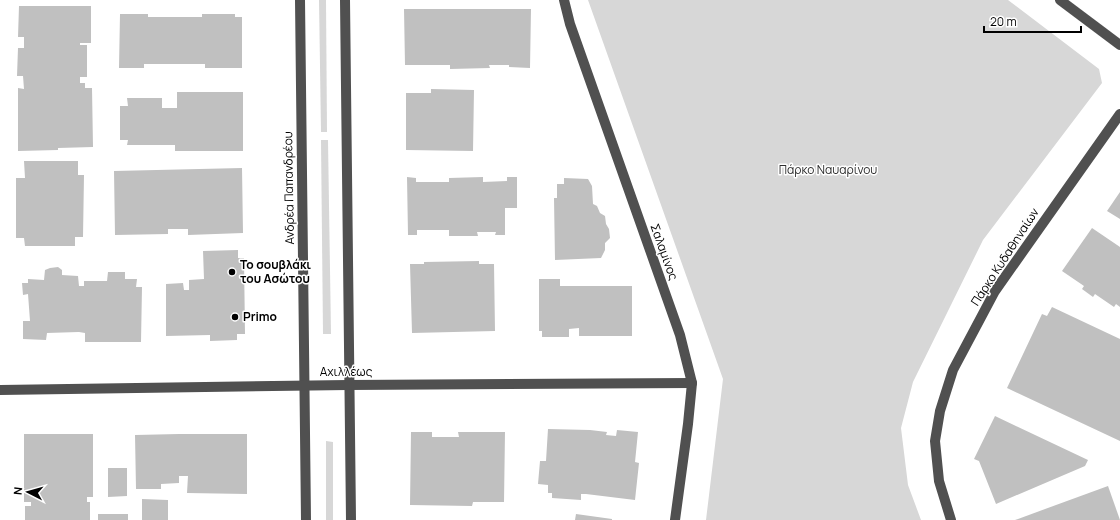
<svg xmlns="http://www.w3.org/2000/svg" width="1120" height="520" viewBox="0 0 1120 520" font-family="Manrope,sans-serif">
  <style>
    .green { fill: #d7d7d7 }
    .building { fill: #c0c0c0 }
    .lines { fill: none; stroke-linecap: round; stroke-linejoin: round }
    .minor { stroke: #505050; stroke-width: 10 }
    .poi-dot { fill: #000; stroke: #fff; stroke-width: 1.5 }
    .labels { text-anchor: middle; stroke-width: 3; stroke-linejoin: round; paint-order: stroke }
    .park-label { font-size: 12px; fill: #2e2e2e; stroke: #fff }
    .street-label { font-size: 12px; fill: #000; stroke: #fff }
    .poi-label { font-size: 12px; font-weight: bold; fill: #000; stroke: #fff; text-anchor: start }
  </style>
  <rect width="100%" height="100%" fill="#fff"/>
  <g class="green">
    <polygon points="319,0 326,0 327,132 321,132"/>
    <polygon points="588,0 1008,0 1099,69 1102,83 983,240 913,382 901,428 908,485 921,520 706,520 723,379"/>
    <polygon points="321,140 328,140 331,334 323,334"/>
    <polygon points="326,441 333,442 333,520 326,520"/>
  </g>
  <g class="building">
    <polygon points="19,6 91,6 91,43 80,43 80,45 87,45 87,77 80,77 80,83 85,83 85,88 92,88 93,147 58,148 58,150 18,151 18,88 24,89 23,76 17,76 18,48 24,48 24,37 18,37"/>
    <polygon points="404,9 531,9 530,68 509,67 509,65 489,65 490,68 450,69 450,65 405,65"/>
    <polygon points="120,14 148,14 148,17 202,17 202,14 235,14 235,17 242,17 242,68 205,68 205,64 144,64 144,68 119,68"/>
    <polygon points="431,89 474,90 473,151 406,150 406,93 431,93"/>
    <polygon points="177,92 243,92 243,151 175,151 175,145 127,145 128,140 120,140 120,106 128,106 127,98 162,98 162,108 177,108"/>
    <polygon points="24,161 78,161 78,175 84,175 83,237 75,237 75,246 25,246 24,238 16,238 16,178 25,178"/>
    <polygon points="242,168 243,233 188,235 188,229 168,229 168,234 115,235 114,171"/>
    <polygon points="407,177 416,178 416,182 449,182 449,178 483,177 483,182 507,181 507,177 517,177 517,208 505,208 505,235 495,235 496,232 477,232 478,236 449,236 449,230 417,230 417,235 408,235"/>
    <polygon points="564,178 588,179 592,186 593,204 597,206 600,213 605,216 606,224 609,229 610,238 605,243 605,250 601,258 555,260 554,198 557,198 557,184 564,184"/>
    <polygon points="1120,192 1120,219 1107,211"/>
    <polygon points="1092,228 1120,247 1120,307 1116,304 1114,307 1095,294 1093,297 1082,289 1084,286 1062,271"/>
    <polygon points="238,250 238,258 244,258 245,334 237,334 237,340 210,341 210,335 166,336 166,284 183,283 184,290 189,290 189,280 204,279 203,251"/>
    <polygon points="479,261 479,264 494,264 495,331 412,333 410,264 424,264 424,262"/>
    <polygon points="58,267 62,270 62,275 78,276 79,286 84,286 84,281 107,281 108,272 125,272 125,279 137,279 136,287 142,287 141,342 85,342 85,333 79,332 47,333 46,340 23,339 23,321 30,321 28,294 23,295 22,283 28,283 28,279 44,280 45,270 50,268"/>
    <polygon points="539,279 560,279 560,286 632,286 632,336 579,336 579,328 569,329 569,337 542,337 542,331 539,331"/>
    <polygon points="1052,307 1120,339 1120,441 1007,388 1042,314 1047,316"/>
    <polygon points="995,416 1088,460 1085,466 996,504 979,461 974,459"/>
    <polygon points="548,429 590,430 607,432 606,435 616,436 617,430 638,432 635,462 639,463 635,500 586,494 581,494 581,500 552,498 552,493 548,493 548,485 538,484 540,461 546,461"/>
    <polygon points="411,432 432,432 432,437 459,437 458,432 505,432 504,502 473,502 472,506 410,505"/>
    <polygon points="24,434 93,434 93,497 87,497 87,502 90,502 90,520 25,520 25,506 31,506 31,502 24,502"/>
    <polygon points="179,434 247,434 247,494 187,493 188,476 179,476 179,483 161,484 161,489 136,489 135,435"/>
    <polygon points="108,468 127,468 127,496 108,497"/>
    <polygon points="1108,486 1120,520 1015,520"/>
    <polygon points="142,499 168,500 168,520 142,520"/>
    <rect x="98" y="514" width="30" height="6"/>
    <polygon points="576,514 612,519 612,520 575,520"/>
  </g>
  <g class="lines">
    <g class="minor">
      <polyline points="300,0 306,520"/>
      <polyline points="345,0 351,520"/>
      <polyline points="564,0 570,24 680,335 692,383 688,424 675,520"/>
      <polyline points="1060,0 1120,45"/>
      <polyline points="0,390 348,385 692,383"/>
      <polyline points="951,520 939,481 935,441 940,411 953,370 995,291 1120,114"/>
    </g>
  </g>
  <g class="poi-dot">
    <circle cx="232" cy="272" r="4"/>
    <circle cx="235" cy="317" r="4"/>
  </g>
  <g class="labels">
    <g class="park-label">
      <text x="828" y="174">Πάρκο Ναυαρίνου</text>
    </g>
    <g class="street-label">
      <text transform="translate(289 188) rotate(-91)" y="4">Ανδρέα Παπανδρέου</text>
      <text transform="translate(664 252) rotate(70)" y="4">Σαλαμίνος</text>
      <text transform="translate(1005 257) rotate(-57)" y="4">Πάρκο Κυδαθηναίων</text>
      <text x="346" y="376">Αχιλλέως</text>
    </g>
    <g class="poi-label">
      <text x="240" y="269">Το σουβλάκι<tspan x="240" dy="14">του Ασώτου</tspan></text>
      <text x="243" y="321">Primo</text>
    </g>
  </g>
  <g transform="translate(28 492) rotate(276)" stroke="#ffffff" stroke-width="3" paint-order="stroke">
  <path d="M0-3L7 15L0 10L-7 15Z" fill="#000000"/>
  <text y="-6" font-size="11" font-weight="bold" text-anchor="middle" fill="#000000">N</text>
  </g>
  <path d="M984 26v6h97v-6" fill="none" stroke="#000000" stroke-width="2"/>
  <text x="990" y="26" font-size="12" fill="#000000" stroke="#ffffff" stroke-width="3" paint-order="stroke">20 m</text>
</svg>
